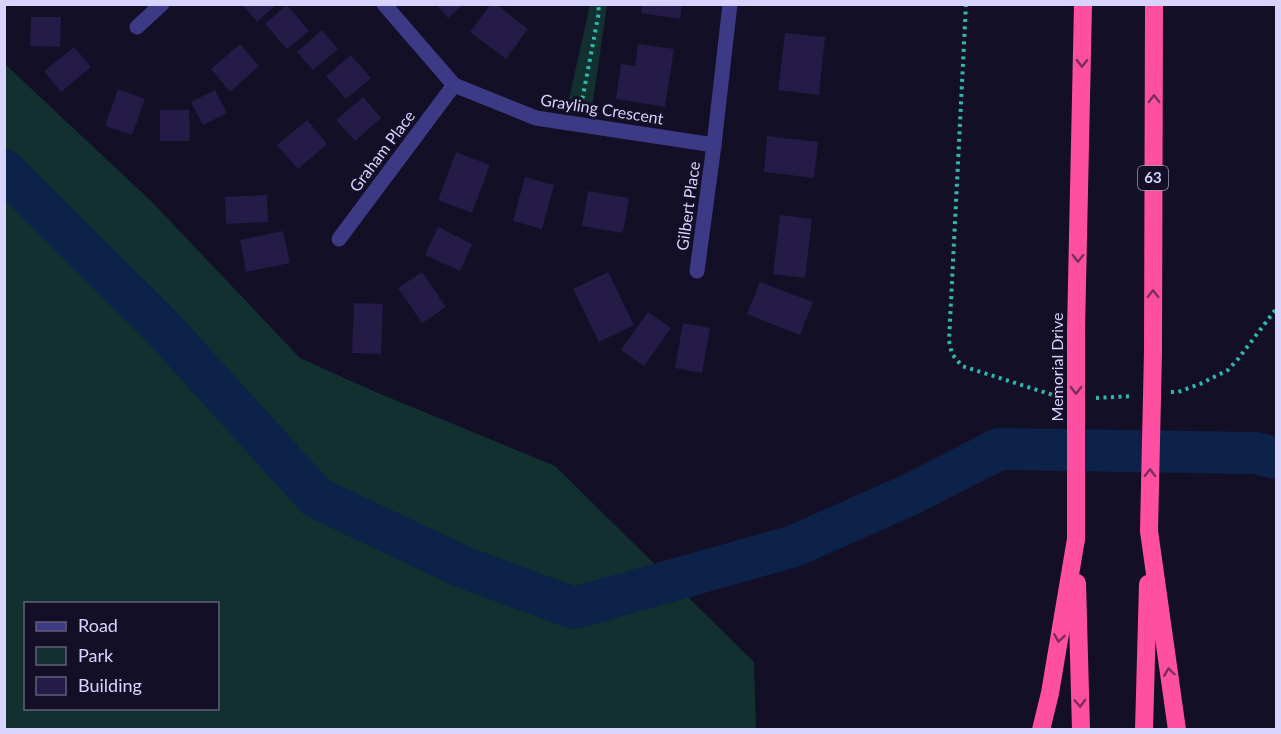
<svg xmlns="http://www.w3.org/2000/svg" width="1281" height="734" viewBox="0 0 1281 734" font-family="Lato,sans-serif">
  <style>
    .green { fill: #12302f; fill-rule: evenodd }
    .lines { fill: none; stroke-linecap: round; stroke-linejoin: round }
    .river { stroke: #0c2248; stroke-width: 42 }
    .building { fill: #241b47 }
    .path { stroke: #2fb8b0; stroke-width: 4; stroke-dasharray: 3 4.5; stroke-linecap: butt }
    .minor { stroke: #3d3a85; stroke-width: 15 }
    .motorway { stroke: #ff4fa3; stroke-width: 18 }
    .motorway-bridge { stroke: #ff4fa3; stroke-width: 18 }
    .oneway { stroke: #7d2c5e }
    .labels { text-anchor: middle; stroke-width: 6; stroke-linejoin: round; paint-order: stroke }
    .shield { fill: #130f26; stroke: #9e99be; stroke-width: 1.5 }
    .shield-label { font-size: 15px; font-weight: bold; fill: #d9d4ff }
    .street-label { font-size: 16px; fill: #d9d4ff; stroke: #130f26 }
  </style>
  <rect width="100%" height="100%" fill="#130f26"/>
  <g class="green">
    <polygon points="590,5 607,5 592,108 568,103"/>
    <path d="M 4,60 L 6,65 L 152,202 L 300,358 L 371,390 L 555,466 L 754,662 L 756,729 L 5,729 ZM 26,604 L 218,604 L 218,708 L 26,708 Z"/>
  </g>
  <g class="lines">
    <polyline class="river" points="4,170 162,327 317,498 463,567 574,608 794,546 909,495 999,449 1255,453 1276,458"/>
  </g>
  <g class="building">
    <polygon points="242,4 277,4 257,22"/>
    <polygon points="436,4 464,4 448,18"/>
    <polygon points="491,4 496,4 528,29 506,59 470,32"/>
    <polygon points="642,4 682,4 680,19 641,13"/>
    <polygon points="287,5 309,31 287,49 265,24"/>
    <polygon points="31,17 61,17 60,47 30,46"/>
    <polygon points="322,30 338,49 313,70 297,52"/>
    <polygon points="785,33 825,37 819,95 778,90"/>
    <polygon points="240,44 259,66 230,92 211,69"/>
    <polygon points="638,44 674,49 665,107 616,99 621,64 635,66"/>
    <polygon points="74,47 91,67 61,92 44,71"/>
    <polygon points="351,55 371,78 346,99 326,76"/>
    <polygon points="118,89 145,99 132,135 105,126"/>
    <polygon points="215,90 227,113 203,125 191,102"/>
    <polygon points="363,97 381,118 355,141 336,120"/>
    <polygon points="160,110 189,110 190,141 160,141"/>
    <polygon points="307,120 327,144 298,169 277,145"/>
    <polygon points="767,136 818,142 814,178 764,172"/>
    <polygon points="456,152 490,165 472,213 438,200"/>
    <polygon points="525,177 554,185 542,229 513,221"/>
    <polygon points="588,191 629,198 623,233 582,226"/>
    <polygon points="267,195 268,222 226,224 225,197"/>
    <polygon points="780,215 812,219 805,278 773,274"/>
    <polygon points="438,227 472,244 460,271 425,255"/>
    <polygon points="283,231 290,263 246,272 240,240"/>
    <polygon points="422,272 446,307 422,323 398,288"/>
    <polygon points="608,272 634,325 599,342 573,289"/>
    <polygon points="760,282 813,302 800,335 747,314"/>
    <polygon points="354,303 383,304 381,354 352,353"/>
    <polygon points="648,312 671,328 644,366 621,350"/>
    <polygon points="683,323 710,328 702,373 675,368"/>
  </g>
  <g class="lines">
    <g class="path">
      <polyline points="966,4 949,341 952,354 962,366 1056,396"/>
      <polyline points="581,106 599,12 598,4"/>
      <polyline points="1171,392 1178,392 1200,384 1228,370 1238,359 1276,309"/>
      <polyline points="1096,398 1133,396"/>
    </g>
    <g class="minor">
      <polyline points="384,4 454,85 536,118 714,145"/>
      <polyline points="137,27 162,4"/>
      <polyline points="339,239 454,85"/>
      <polyline points="697,271 714,145 730,4"/>
    </g>
    <g class="motorway">
      <polyline points="1076,331 1083,4"/>
      <polyline points="1153,352 1154,4"/>
      <polyline points="1149,531 1177,730"/>
      <polyline points="1077,583 1081,730"/>
      <polyline points="1041,730 1050,693 1076,539"/>
      <polyline points="1144,730 1148,584"/>
    </g>
    <g class="motorway-bridge">
      <polyline points="1149,531 1153,352"/>
      <polyline points="1076,539 1076,331"/>
    </g>
  </g>
  <defs><path id="oneway-chevron" d="M-2-3.5L2.5 0L-2 3.5" fill="none" stroke-width="1.6" stroke-linecap="round" stroke-linejoin="round" transform="scale(1.5)"/></defs>
  <g class="oneway">
    <use href="#oneway-chevron" transform="translate(1082 63) rotate(91)"/>
    <use href="#oneway-chevron" transform="translate(1154 99) rotate(-90)"/>
    <use href="#oneway-chevron" transform="translate(1078 258) rotate(91)"/>
    <use href="#oneway-chevron" transform="translate(1153 294) rotate(-90)"/>
    <use href="#oneway-chevron" transform="translate(1076 390) rotate(90)"/>
    <use href="#oneway-chevron" transform="translate(1150 473) rotate(-89)"/>
    <use href="#oneway-chevron" transform="translate(1059 638) rotate(99)"/>
    <use href="#oneway-chevron" transform="translate(1169 672) rotate(-98)"/>
    <use href="#oneway-chevron" transform="translate(1080 703) rotate(88)"/>
  </g>
  <g class="labels">
    <rect class="shield" x="1138" y="166" width="30" height="24" rx="4.5"/>
    <g class="shield-label">
      <text x="1153" y="183">63</text>
    </g>
    <g class="street-label">
      <text transform="translate(602 109) rotate(9)" y="6">Grayling Crescent</text>
      <text transform="translate(382 151) rotate(-53)" y="6">Graham Place</text>
      <text transform="translate(688 206) rotate(-82)" y="6">Gilbert Place</text>
      <text transform="translate(1057 367) rotate(-90)" y="6">Memorial Drive</text>
    </g>
  </g>
  <rect width="1281" height="734" fill="none" stroke="#d9d4ff" stroke-width="12"/>
  <rect x="24" y="602" width="195" height="108" fill="#130f26" stroke="#625e7d" stroke-width="1.5"/>
  <rect x="36" y="622" width="30" height="9" fill="#3d3a85" stroke="#625e7d" stroke-width="1.5"/>
  <text x="78" y="632" font-size="18" fill="#d9d4ff">Road</text>
  <rect x="36" y="647" width="30" height="18" fill="#12302f" stroke="#625e7d" stroke-width="1.5"/>
  <text x="78" y="662" font-size="18" fill="#d9d4ff">Park</text>
  <rect x="36" y="677" width="30" height="18" fill="#241b47" stroke="#625e7d" stroke-width="1.5"/>
  <text x="78" y="692" font-size="18" fill="#d9d4ff">Building</text>
</svg>
